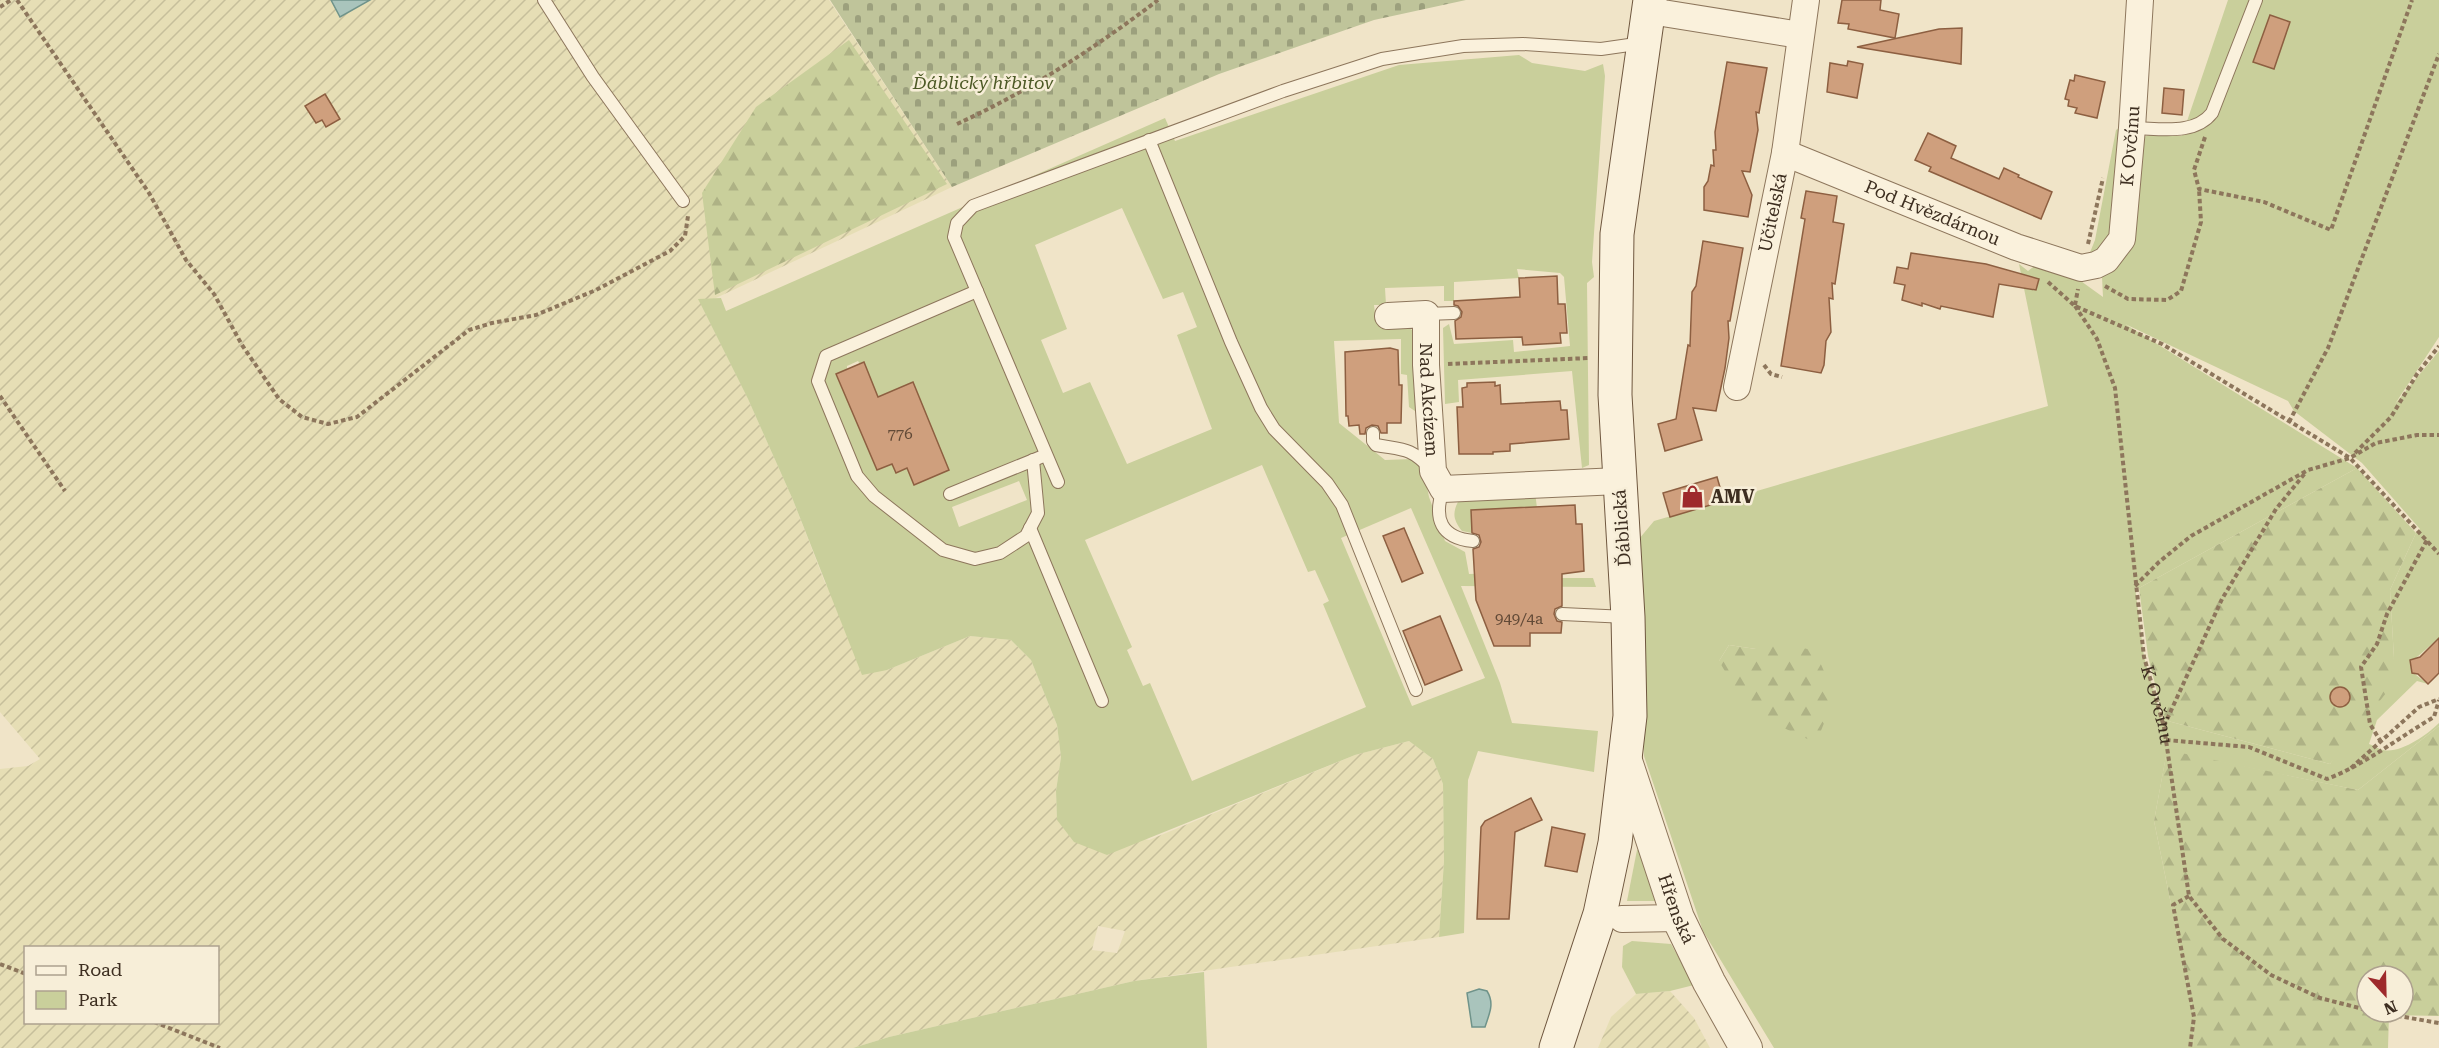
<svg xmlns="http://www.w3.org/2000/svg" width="2439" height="1048" viewBox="0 0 2439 1048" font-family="'Roboto Serif',serif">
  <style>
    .farmland { fill: url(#farmland-furrows); fill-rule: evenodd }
    .green { fill: #c9cf9b; fill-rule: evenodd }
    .forest { fill: url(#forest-firs); fill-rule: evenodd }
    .cemetery { fill: url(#cemetery-stones) }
    .water { fill: #a9c4bc; stroke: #6f938a; stroke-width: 1.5 }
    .building { fill: #cf9f7d; stroke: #8d5f41; stroke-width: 1.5 }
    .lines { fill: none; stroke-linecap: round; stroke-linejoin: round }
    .service-casing { stroke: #8d765c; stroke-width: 14 }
    .minor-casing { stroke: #8d765c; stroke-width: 28 }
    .tertiary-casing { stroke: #8d765c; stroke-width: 34 }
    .secondary-casing { stroke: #6f573f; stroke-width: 35 }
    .path { stroke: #8d765c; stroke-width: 4; stroke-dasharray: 4.5 3; stroke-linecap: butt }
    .service { stroke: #faf1dc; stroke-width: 12 }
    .minor { stroke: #faf1dc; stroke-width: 26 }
    .tertiary { stroke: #faf1dc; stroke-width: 32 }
    .secondary { stroke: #faf1dc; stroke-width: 33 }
    .labels { text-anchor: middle; stroke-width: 5; stroke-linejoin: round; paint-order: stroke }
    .number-label { font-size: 15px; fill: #624a37 }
    .park-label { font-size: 18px; font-style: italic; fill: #4d5a26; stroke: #f7eed8 }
    .street-label { font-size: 18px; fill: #3d2e20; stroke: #f7eed8 }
    .poi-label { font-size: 18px; font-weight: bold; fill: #3d2e20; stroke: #f7eed8; text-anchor: start }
  </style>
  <defs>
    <pattern id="farmland-furrows" width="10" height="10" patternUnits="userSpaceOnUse" patternTransform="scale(1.5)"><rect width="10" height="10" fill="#e6deb5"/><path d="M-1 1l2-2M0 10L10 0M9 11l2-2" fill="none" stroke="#c6bf9b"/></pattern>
    <pattern id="forest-firs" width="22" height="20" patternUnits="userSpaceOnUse" patternTransform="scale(1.5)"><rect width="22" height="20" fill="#c9cf9b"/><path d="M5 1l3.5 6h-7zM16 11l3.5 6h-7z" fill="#aeb285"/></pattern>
    <pattern id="cemetery-stones" width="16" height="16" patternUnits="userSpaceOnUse" patternTransform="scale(1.5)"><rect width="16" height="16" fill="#bfc49a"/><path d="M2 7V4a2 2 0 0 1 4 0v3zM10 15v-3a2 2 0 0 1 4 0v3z" fill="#9ca07d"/></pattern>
  </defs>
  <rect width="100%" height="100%" fill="#f0e4c8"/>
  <g class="farmland">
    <path d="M 0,0 L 829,0 L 952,187 L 701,305 L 748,399 L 793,500 L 825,583 L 887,670 L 970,636 L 1011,640 L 1031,660 L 1057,725 L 1061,757 L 1056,791 L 1057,820 L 1149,840 L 1355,755 L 1409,741 L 1433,759 L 1443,784 L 1444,861 L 1439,937 L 1134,981 L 889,1037 L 853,1048 L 0,1048 L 0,769 L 28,766 L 40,759 L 0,712 ZM 1098,926 L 1125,931 L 1117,953 L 1092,950 ZM 26,948 L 218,948 L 218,1022 L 26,1022 Z"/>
    <polygon points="1670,991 1694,1018 1710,1048 1598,1048 1611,1017 1636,994"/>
  </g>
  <g class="green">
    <path d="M 2228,0 L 2439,0 L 2439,337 L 2395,404 L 2439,351 L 2439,638 L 2410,663 L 2412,672 L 2428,684 L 2417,681 L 2377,720 L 2369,744 C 2373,745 2378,749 2383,750 C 2400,754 2427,735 2439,723 L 2439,726 L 2358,790 L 2167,751 L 2154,821 L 2194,1017 L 2193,1048 L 1774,1048 L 1703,931 L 1644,756 L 1634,545 L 1654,521 L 2048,406 L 2019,264 L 2028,271 L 2037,264 L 2078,279 L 2103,297 L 2102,277 L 2114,270 L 2131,246 L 2143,137 L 2153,134 L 2182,136 ZM 2270,15 L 2290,22 L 2274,68 L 2254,61 ZM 2125,324 L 2288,401 L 2294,411 L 2362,463 L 2420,529 L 2416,533 L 2390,590 L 2394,658 L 2330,764 L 2164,720 L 2164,727 L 2144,657 L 2135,587 L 2139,588 L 2357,468 ZM 1729,645 L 1756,649 L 1719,661 Z"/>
    <path d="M 1519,55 L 1532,63 L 1585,71 L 1603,64 L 1605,76 L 1592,262 L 1594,277 L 1587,283 L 1589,465 L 1582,468 L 1572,371 L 1458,380 L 1459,402 L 1445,404 L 1443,328 L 1449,324 L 1454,344 L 1513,340 L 1514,352 L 1570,346 L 1564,277 L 1560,273 L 1517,269 L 1519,278 L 1454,282 L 1454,301 L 1444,301 L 1444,286 L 1385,288 L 1386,305 L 1374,305 L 1376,321 L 1386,322 L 1388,327 L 1409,328 L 1415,332 L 1418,413 L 1409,407 L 1407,375 L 1401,374 L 1401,339 L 1334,341 L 1339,423 L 1385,460 L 1412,459 L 1423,466 L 1429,497 L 1445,541 L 1465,552 L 1469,574 L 1530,572 L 1530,578 L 1593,578 L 1596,587 L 1461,586 L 1500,683 L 1512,723 L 1598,731 L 1594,772 L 1478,751 L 1468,780 L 1464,933 L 1439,937 L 1444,861 L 1443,784 L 1433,759 L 1409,741 L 1355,755 L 1107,855 L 1074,842 L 1057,820 L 1056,791 L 1061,757 L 1057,725 L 1031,660 L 1011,640 L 970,636 L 887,670 L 862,675 L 793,500 L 748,399 L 698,299 L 721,298 L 726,311 L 1165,118 L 1175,141 L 1399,65 ZM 1122,208 L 1163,299 L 1183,292 L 1197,327 L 1177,335 L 1212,429 L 1127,464 L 1090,382 L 1063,393 L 1041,340 L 1067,329 L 1035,245 ZM 858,361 L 860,364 L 864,362 L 878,397 L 913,382 L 914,485 L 907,468 L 896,473 L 892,464 L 877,470 L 836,374 L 847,369 L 847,366 ZM 1262,465 L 1308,572 L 1315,570 L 1329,601 L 1323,604 L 1366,707 L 1192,781 L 1150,683 L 1143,686 L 1127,650 L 1132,647 L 1085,540 ZM 1019,481 L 1027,500 L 959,527 L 952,507 ZM 1411,508 L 1485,678 L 1412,706 L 1341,538 Z"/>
    <polygon points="2122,126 2114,228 2106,246 2089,255 2095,240 2116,130"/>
    <path d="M 1535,492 L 1537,508 L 1471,510 L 1472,533 L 1462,531 C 1453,519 1452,513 1459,500 Z"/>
    <polygon points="1639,849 1660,901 1627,901 1637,850"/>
    <polygon points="1632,941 1671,944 1694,985 1670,991 1636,994 1622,967 1623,946"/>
    <polygon points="1204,972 1207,1048 853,1048 889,1037 1134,981"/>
  </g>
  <g class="forest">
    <polygon points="849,40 947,184 715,295 702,193 756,107"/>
    <polygon points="2357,468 2416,533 2390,590 2394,658 2390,688 2330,764 2164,720 2148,656 2139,588"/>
    <polygon points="1764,638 1815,651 1835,696 1816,743 1769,721 1737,692 1719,661 1729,645 1756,649"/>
    <path d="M 2439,726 L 2439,1016 L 2389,1015 L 2388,1048 L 2193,1048 L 2194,1017 L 2154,821 L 2167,750 L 2358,790 ZM 2367,976 L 2403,976 L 2403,1012 L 2367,1012 Z"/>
  </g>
  <polygon class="cemetery" points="830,0 1466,0 1374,20 1219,74 952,187"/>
  <g class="water">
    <polygon points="331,0 370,0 340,17"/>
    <path d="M 1479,989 L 1487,991 C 1495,1004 1489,1014 1485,1027 L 1472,1027 L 1467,993 Z"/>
  </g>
  <g class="building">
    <polygon points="1842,0 1881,0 1880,10 1899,14 1895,38 1848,29 1849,24 1838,23"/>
    <polygon points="2270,15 2290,22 2274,69 2253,62"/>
    <polygon points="1962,28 1961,64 1857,47 1939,29"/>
    <polygon points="1848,61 1863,64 1857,98 1827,92 1830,63 1847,66"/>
    <polygon points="1727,62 1767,68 1759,113 1756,112 1758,130 1750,172 1742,171 1752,195 1748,217 1704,210 1704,187 1708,181 1711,165 1714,166 1713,150 1716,150 1715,132"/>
    <polygon points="2075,75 2105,82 2097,118 2075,113 2077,108 2068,106 2069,100 2065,99 2070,80 2074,81"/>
    <polygon points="2164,88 2184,90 2182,115 2162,113"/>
    <polygon points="325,94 340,119 326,127 322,120 316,123 305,106"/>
    <polygon points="1928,133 1956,146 1951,158 1999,179 2004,168 2019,175 2018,177 2052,192 2041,219 1929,171 1931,167 1915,160"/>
    <polygon points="1806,191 1837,196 1833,222 1844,224 1835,284 1832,283 1833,299 1829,298 1831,332 1826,341 1824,365 1821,373 1781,366 1805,219 1801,218"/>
    <polygon points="1703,241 1743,248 1730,321 1728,321 1729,338 1725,368 1716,411 1693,408 1702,440 1665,451 1658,424 1676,419 1688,345 1690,346 1692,292 1696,286"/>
    <polygon points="1911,253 1986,264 2039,279 2036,290 1999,284 1993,317 1941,306 1940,309 1922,303 1922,306 1902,300 1905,285 1894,283 1897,267 1908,269"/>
    <polygon points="1557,276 1558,304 1565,304 1567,333 1560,333 1561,343 1523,345 1522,337 1456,339 1455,321 1461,317 1462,312 1458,306 1454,305 1454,301 1520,297 1519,278"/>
    <polygon points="1390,348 1398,350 1399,385 1402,385 1401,423 1387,423 1387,433 1381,433 1378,426 1372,425 1366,428 1365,434 1360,434 1359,425 1349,426 1348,416 1346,416 1345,352"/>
    <polygon points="864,362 878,397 913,382 949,470 914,485 907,468 896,473 892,464 877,470 836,374"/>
    <polygon points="1495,382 1495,386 1500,385 1501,404 1560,401 1561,410 1567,410 1569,439 1510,444 1510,451 1493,452 1493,454 1459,454 1457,407 1463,407 1462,388 1467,387 1467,383"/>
    <polygon points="1717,477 1724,501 1670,517 1663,493"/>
    <polygon points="1575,505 1576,524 1582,524 1584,571 1562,574 1562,606 1555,609 1554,614 1557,621 1562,622 1561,633 1530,633 1530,646 1494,646 1476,600 1473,549 1479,547 1481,542 1479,535 1472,533 1471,510"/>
    <polygon points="1404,528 1423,573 1402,582 1383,536"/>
    <polygon points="1440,616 1462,670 1425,685 1403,631"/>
    <polygon points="2439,638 2439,673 2428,684 2418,674 2412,673 2410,660 2420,657"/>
    <circle cx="2340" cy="697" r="10"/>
    <polygon points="1531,798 1542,820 1515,832 1509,919 1477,919 1481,827 1485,821"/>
    <polygon points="1552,827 1585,834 1577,872 1545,866"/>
  </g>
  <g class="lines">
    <defs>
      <g id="service">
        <polyline points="544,0 593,77 683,201"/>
        <path d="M 2132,128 C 2159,128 2194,136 2212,113 L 2256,0"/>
        <polyline points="1149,140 1231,342 1261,408 1274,429 1327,483 1342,505 1416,690"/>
        <polyline points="977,291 826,356 818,381 857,476 874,496 943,550 975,559 1000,553 1026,536 1038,513 1033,460"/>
        <polyline points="1426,314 1454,313"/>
        <path d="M 1373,433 L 1373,441 L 1376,445 C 1403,450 1410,447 1430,468"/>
        <polyline points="1058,482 954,237 957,223 973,206 1283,91 1382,59 1463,46 1523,44 1601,49 1643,43"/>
        <path d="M 1443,489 C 1433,519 1441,538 1473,541"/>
        <polyline points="950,494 1041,457"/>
        <polyline points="1030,528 1102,701"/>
        <polyline points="1562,614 1627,617"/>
      </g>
      <g id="minor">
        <polyline points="1650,11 1800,35"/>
        <path id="s2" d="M 1785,153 L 2016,247 L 2081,268 L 2096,265 L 2106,260 L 2122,239 L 2132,128 L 2140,0"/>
        <path id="s3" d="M 1388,316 L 1426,314 L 1426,365 L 1433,471 L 1443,489 L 1619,481"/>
        <path id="s4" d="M 1737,387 L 1785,153 L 1806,0"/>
        <polyline points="1622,919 1678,918"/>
      </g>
      <g id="tertiary">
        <path id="s5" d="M 1626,761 L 1678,918 L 1709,982 L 1746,1048"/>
      </g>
      <polyline id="secondary" points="1556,1048 1600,914 1615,843 1630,716 1628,617 1615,395 1617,234 1650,0"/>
    </defs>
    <use href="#service" class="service-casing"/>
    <use href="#minor" class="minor-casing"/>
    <use href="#tertiary" class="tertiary-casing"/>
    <use href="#secondary" class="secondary-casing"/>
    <g class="path">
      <polyline points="17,0 149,193 186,260 214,294 242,345 279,399 302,417 328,424 357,417 469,330 492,323 536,315 596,290 670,251 685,236 688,216"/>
      <polyline points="0,7 11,0"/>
      <path d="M 957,124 C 1029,91 1095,48 1158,0"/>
      <polyline points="2205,137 2194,170 2199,189 2264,202 2331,230 2412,0"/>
      <polyline points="2088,244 2103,178"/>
      <polyline points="2048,282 2075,306 2162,344 2350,458 2439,554"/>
      <polyline points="2105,286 2128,299 2167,300 2181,291 2201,222 2199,189"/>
      <polyline points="2075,305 2078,289"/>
      <path id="s1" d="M 2075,306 L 2097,339 L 2115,388 L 2144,657 L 2164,727 L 2189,896 L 2223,939 L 2271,975 L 2320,998 L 2367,1010"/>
      <polyline points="1448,364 1590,358"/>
      <polyline points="1764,365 1771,374 1782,377"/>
      <polyline points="0,396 65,491"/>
      <polyline points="2289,422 2328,348 2439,54"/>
      <polyline points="2355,453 2391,417 2417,374 2439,346"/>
      <polyline points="2135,586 2159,562 2191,536 2308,470 2350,458 2376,443 2417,435 2439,435"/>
      <polyline points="2164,726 2222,599 2276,509 2306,472"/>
      <path d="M 2166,740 L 2249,747 L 2327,779 C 2366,764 2398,738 2434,717 L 2439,700"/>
      <polyline points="2381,742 2370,724 2361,667 2377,644 2387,614 2427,540"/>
      <polyline points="2351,768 2419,707 2439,699"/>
      <polyline points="2189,896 2173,905 2194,1017 2190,1048"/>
      <polyline points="0,964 26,974"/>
      <polyline points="2375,1012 2439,1023"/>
      <polyline points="154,1022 220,1048"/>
    </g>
    <use href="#service" class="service"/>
    <use href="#minor" class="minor"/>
    <use href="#tertiary" class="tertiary"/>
    <use href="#secondary" class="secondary"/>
  </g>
  <defs>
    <symbol id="shop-bare" viewBox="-9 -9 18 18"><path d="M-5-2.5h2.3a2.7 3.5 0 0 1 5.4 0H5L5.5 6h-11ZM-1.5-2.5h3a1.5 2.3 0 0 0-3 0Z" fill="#9e2a2b" stroke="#f7eed8" stroke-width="2.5" paint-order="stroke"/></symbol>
  </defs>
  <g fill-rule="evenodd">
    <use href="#shop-bare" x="1676" y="480" width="33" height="33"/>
  </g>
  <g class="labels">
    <g class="number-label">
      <text x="900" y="439">776</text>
      <text x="1519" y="624">949/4a</text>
    </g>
    <g class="park-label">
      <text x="983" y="89">Ďáblický hřbitov</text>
    </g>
    <g class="street-label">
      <text dy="6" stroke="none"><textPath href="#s2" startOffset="464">K Ovčínu</textPath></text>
      <text dy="6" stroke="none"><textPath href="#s4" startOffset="178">Učitelská</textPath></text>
      <text dy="6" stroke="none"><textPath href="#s2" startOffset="159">Pod Hvězdárnou</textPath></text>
      <text dy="6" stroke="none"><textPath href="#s3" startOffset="124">Nad Akcízem</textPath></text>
      <text transform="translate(1622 528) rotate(-94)" y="6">Ďáblická</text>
      <text dy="6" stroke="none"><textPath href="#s1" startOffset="412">K Ovčínu</textPath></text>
      <text dy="6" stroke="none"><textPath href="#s5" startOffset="156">Hřenská</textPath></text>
    </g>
    <g class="poi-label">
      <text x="1711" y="503">AMV</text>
    </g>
  </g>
  <rect x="24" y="946" width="195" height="78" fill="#f7eed8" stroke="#ada18e" stroke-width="1.5"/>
  <rect x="36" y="966" width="30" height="9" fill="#faf1dc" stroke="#ada18e" stroke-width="1.5"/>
  <text x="78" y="976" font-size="18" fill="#3d2e20">Road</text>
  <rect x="36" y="991" width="30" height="18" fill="#c9cf9b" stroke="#ada18e" stroke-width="1.5"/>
  <text x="78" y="1006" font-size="18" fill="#3d2e20">Park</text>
  <g transform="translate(2385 994) rotate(158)"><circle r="28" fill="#f7eed8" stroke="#ada18e" stroke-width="1.5"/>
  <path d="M0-4.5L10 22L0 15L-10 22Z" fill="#9e2a2b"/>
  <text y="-9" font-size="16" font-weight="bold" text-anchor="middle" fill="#3d2e20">N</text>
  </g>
</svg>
